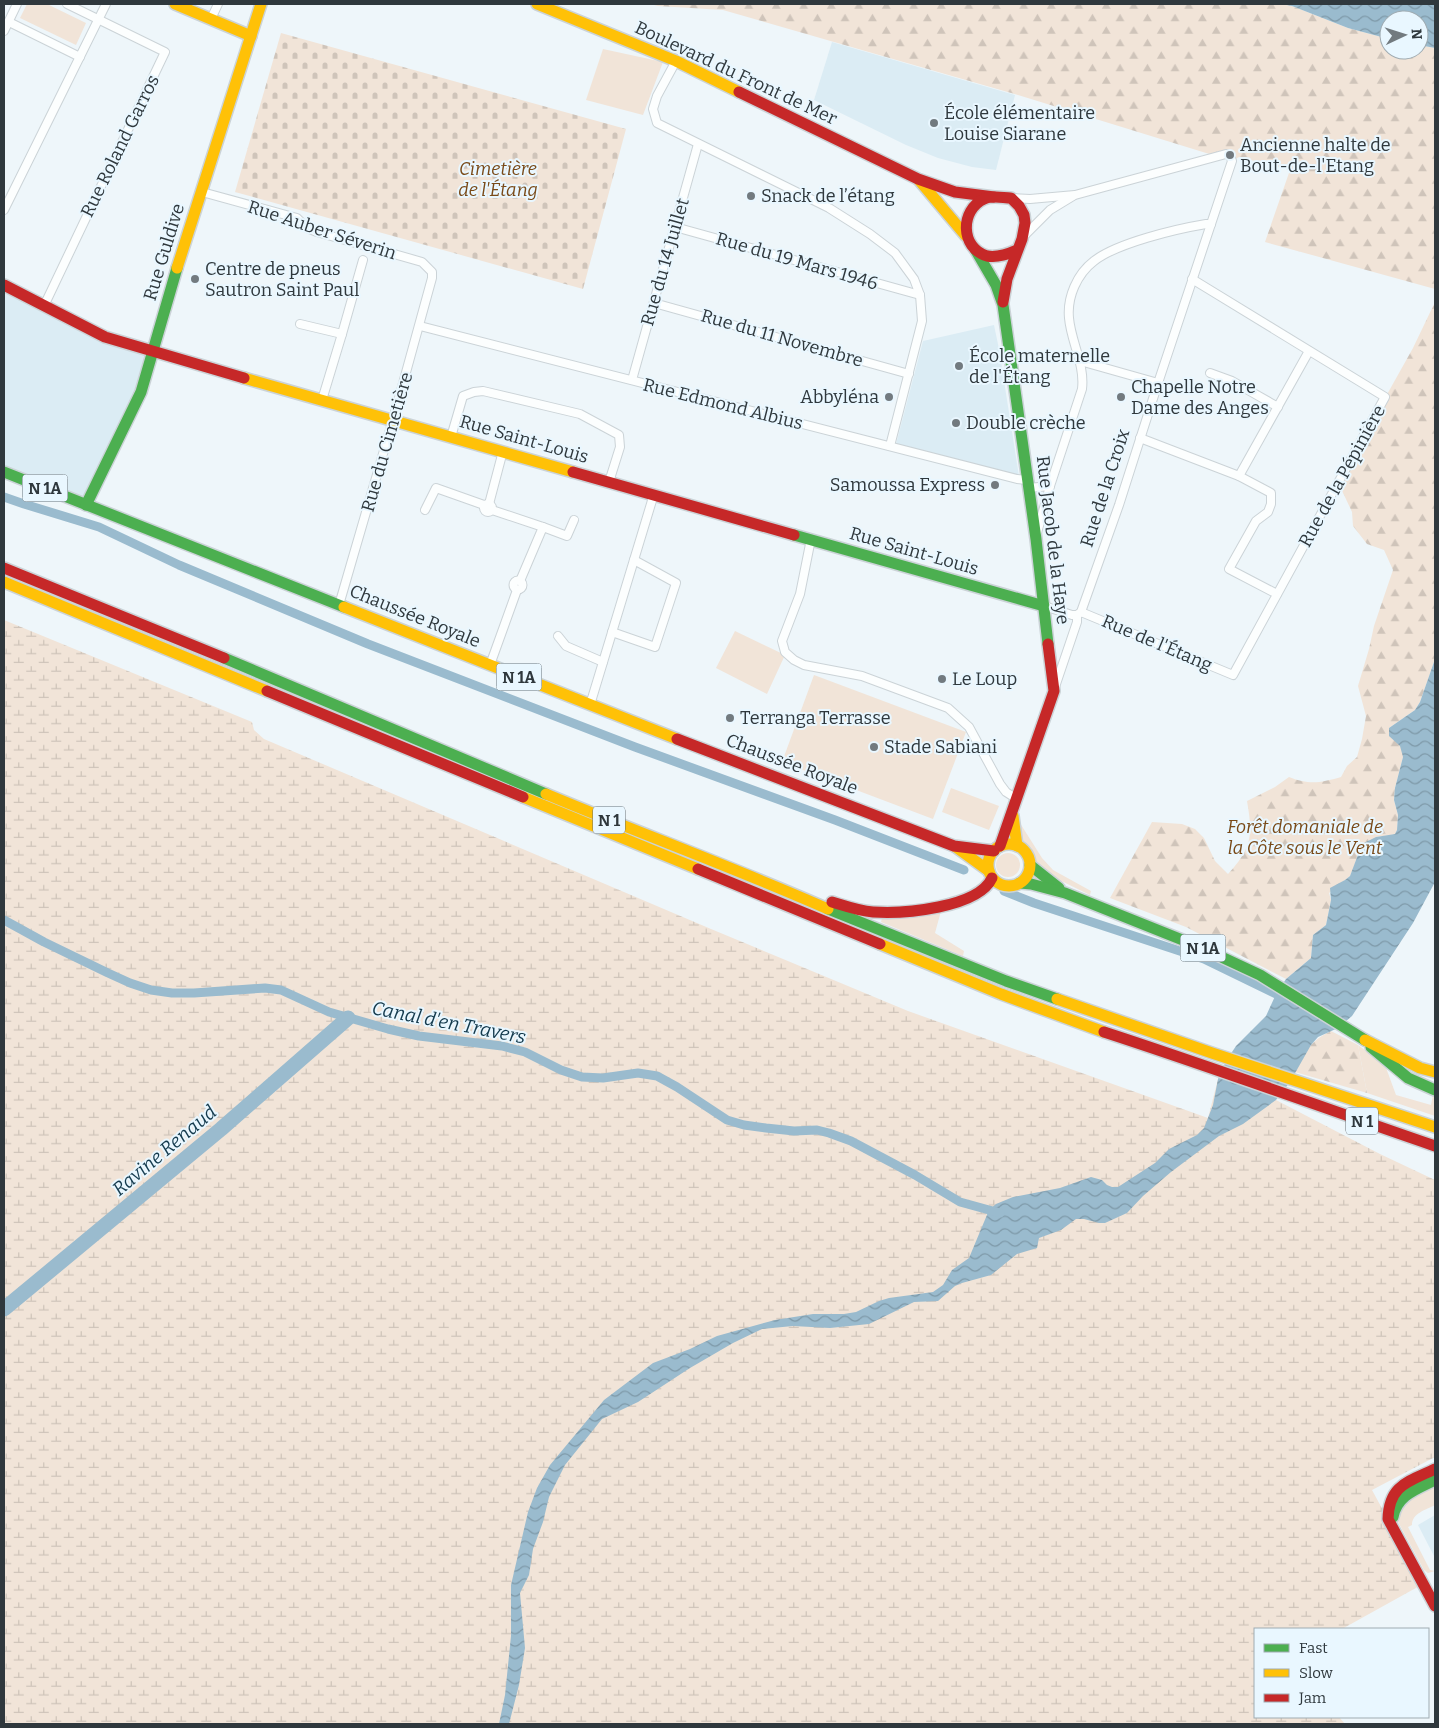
<svg xmlns="http://www.w3.org/2000/svg" width="1439" height="1728" viewBox="0 0 1439 1728" font-family="Bitter,serif">
  <style>
    .built { fill: #dbecf4 }
    .green { fill: #f1e4d8 }
    .forest { fill: url(#forest-firs) }
    .wetland { fill: url(#wetland-marsh) }
    .cemetery { fill: url(#cemetery-stones) }
    .water { fill: url(#water-waves) }
    .lines { fill: none; stroke-linecap: round; stroke-linejoin: round }
    .canal { stroke: #9abbce; stroke-width: 9 }
    .river { stroke: #9abbce; stroke-width: 15 }
    .street-casing { stroke: #cbd3d7; stroke-width: 10 }
    .fast-casing { stroke: #cbd3d7; stroke-width: 14 }
    .slow-casing { stroke: #cbd3d7; stroke-width: 14 }
    .jam-casing { stroke: #cbd3d7; stroke-width: 14 }
    .street { stroke: #fcfefe; stroke-width: 8 }
    .fast { stroke: #4caf50; stroke-width: 11 }
    .slow { stroke: #ffc107; stroke-width: 11 }
    .jam { stroke: #c62828; stroke-width: 11 }
    .poi-dot { fill: #727a7f; stroke: #e9f7ff; stroke-width: 2 }
    .labels { text-anchor: middle; stroke-width: 4; stroke-linejoin: round; paint-order: stroke }
    .shield { fill: #e9f7ff; stroke: #677177; stroke-width: 1 }
    .shield-label { font-size: 16px; font-weight: bold; fill: #2f383d }
    .street-label { font-size: 18px; fill: #2f383d; stroke: #e9f7ff }
    .poi-label { font-size: 18px; fill: #2f383d; stroke: #e9f7ff; text-anchor: start }
    .park-label { font-size: 18px; font-style: italic; fill: #794917; stroke: #e9f7ff }
    .water-label { font-size: 19px; font-style: italic; fill: #143a4d; stroke: #e9f7ff }
  </style>
  <defs>
    <pattern id="forest-firs" width="22" height="20" patternUnits="userSpaceOnUse" patternTransform="scale(1.25)"><rect width="22" height="20" fill="#f1e4d8"/><path d="M5 1l3.5 6h-7zM16 11l3.5 6h-7z" fill="#cfc4ba"/></pattern>
    <pattern id="wetland-marsh" width="20" height="14" patternUnits="userSpaceOnUse" patternTransform="scale(1.25)"><rect width="20" height="14" fill="#f1e4d8"/><path d="M1 5h8M5 5V1M11 12h8M15 12V8" fill="none" stroke="#cfc4ba"/></pattern>
    <pattern id="cemetery-stones" width="16" height="16" patternUnits="userSpaceOnUse" patternTransform="scale(1.25)"><rect width="16" height="16" fill="#f1e4d8"/><path d="M2 7V4a2 2 0 0 1 4 0v3zM10 15v-3a2 2 0 0 1 4 0v3z" fill="#cfc4ba"/></pattern>
    <pattern id="water-waves" width="16" height="10" patternUnits="userSpaceOnUse" patternTransform="scale(1.25)"><rect width="16" height="10" fill="#9abbce"/><path d="M0 5q4-4 8 0t8 0" fill="none" stroke="#7e99a8"/></pattern>
  </defs>
  <rect width="100%" height="100%" fill="#eef6fa"/>
  <g class="built">
    <polygon points="832,42 1015,95 996,170 972,167 938,158 906,145 814,100"/>
    <polygon points="4,285 105,337 152,352 150,363 86,505 4,472"/>
    <polygon points="994,325 999,349 1019,476 896,444 923,341"/>
    <polygon points="1435,1515 1435,1558 1418,1525"/>
  </g>
  <g class="green">
    <polygon points="27,4 47,4 86,23 76,45 20,18"/>
    <polygon points="603,49 663,62 643,115 586,100"/>
    <polygon points="735,631 785,655 767,694 716,668"/>
    <polygon points="814,675 966,732 933,819 782,762"/>
    <polygon points="951,788 999,806 989,830 942,812"/>
    <polygon points="1018,820 1042,858 1053,870 1091,891 1090,895 1049,875 1039,866 1019,834"/>
    <circle cx="1008" cy="865" r="12"/>
    <polygon points="941,911 935,933 964,951 963,956 881,922 882,918"/>
    <polygon points="1358,1045 1385,1065 1396,1095 1431,1105 1433,1095 1435,1096 1435,1116 1367,1093"/>
    <path d="M 1435,1486 L 1435,1505 C 1426,1510 1412,1513 1412,1525 L 1408,1527 L 1430,1570 L 1435,1571 L 1428,1573 L 1424,1570 L 1397,1520 L 1399,1505 Z"/>
  </g>
  <g class="forest">
    <polygon points="650,4 1281,4 1292,6 1348,28 1389,39 1389,50 1419,50 1419,45 1435,48 1435,289 1265,242 1290,170 1239,157 1232,161 1018,95 723,10 658,6"/>
    <path d="M 1435,302 L 1435,659 L 1420,702 L 1415,710 L 1389,728 L 1403,750 L 1403,757 L 1395,788 L 1394,800 L 1398,815 L 1397,830 L 1395,834 L 1391,835 L 1376,837 L 1358,853 L 1354,867 L 1350,876 L 1329,893 L 1331,900 L 1326,925 L 1313,935 L 1311,958 L 1286,979 L 1186,927 L 1110,898 L 1152,822 L 1182,824 L 1195,829 L 1204,838 L 1215,861 L 1228,874 C 1252,848 1253,835 1247,801 L 1275,787 L 1289,777 C 1309,785 1320,783 1341,777 L 1347,766 L 1357,757 L 1362,739 L 1366,716 L 1358,686 L 1369,649 L 1374,626 L 1393,570 L 1384,550 L 1367,544 L 1353,526 L 1352,512 L 1338,482 L 1413,348 Z"/>
    <path d="M 1331,1031 L 1358,1045 L 1367,1093 L 1295,1072 C 1305,1052 1310,1041 1331,1031 Z"/>
  </g>
  <polygon class="wetland" points="4,620 252,722 254,730 264,739 711,929 908,1011 1208,1118 1218,1079 1276,1100 1380,1154 1435,1180 1435,1457 1372,1490 1423,1584 1342,1629 1255,1629 1255,1717 1339,1717 1345,1724 4,1724"/>
  <polygon class="cemetery" points="281,33 626,129 583,289 235,192"/>
  <g class="water">
    <polygon points="1281,4 1435,4 1435,48 1419,45 1419,20 1389,20 1389,39 1348,28 1292,6"/>
    <polygon points="1435,659 1435,882 1413,923 1352,1016 1338,1028 1318,1037 1311,1045 1290,1082 1276,1100 1243,1124 1219,1136 1171,1172 1143,1196 1127,1213 1105,1223 1099,1223 1084,1219 1076,1219 1061,1230 1039,1238 1037,1248 1017,1254 991,1275 962,1283 955,1286 938,1301 914,1302 869,1324 830,1328 793,1326 762,1329 733,1343 690,1368 638,1402 602,1419 565,1465 549,1497 543,1522 533,1549 529,1575 520,1593 525,1648 519,1685 509,1724 499,1724 505,1695 511,1636 511,1585 528,1512 537,1488 550,1465 604,1400 653,1363 690,1349 717,1336 775,1320 813,1314 844,1314 856,1312 879,1301 889,1298 933,1292 943,1285 952,1270 969,1258 989,1210 996,1204 1013,1197 1060,1188 1091,1177 1102,1180 1107,1185 1112,1187 1118,1187 1155,1163 1169,1149 1197,1135 1204,1128 1213,1105 1218,1079 1226,1061 1236,1046 1266,1016 1276,994 1286,979 1311,958 1313,935 1326,925 1331,900 1330,888 1345,880 1350,876 1362,844 1376,837 1395,834 1397,830 1398,815 1394,800 1395,788 1403,757 1400,746 1389,736 1389,728 1415,710 1420,702"/>
  </g>
  <g class="lines">
    <g class="canal">
      <polyline points="4,497 24,504 99,527 179,565 368,644 635,747 835,820 964,870"/>
      <polyline points="1004,891 1034,903 1204,959 1276,994"/>
      <polyline points="4,920 44,942 108,973 130,983 151,990 172,993 194,993 265,988 281,990 329,1012 388,1029 419,1036 502,1046 525,1052 561,1070 582,1077 603,1078 638,1073 657,1076 677,1087 727,1120 744,1125 766,1128 794,1131 817,1130 829,1133 851,1141 915,1175 960,1202 1000,1213"/>
    </g>
    <polyline class="river" points="4,1309 221,1129 348,1018"/>
    <defs>
      <g id="street">
        <polyline points="211,19 218,4"/>
        <polyline points="9,22 80,57"/>
        <polyline points="4,31 17,4"/>
        <polyline points="676,61 657,96 653,109 657,123 829,208 870,234 895,253 914,279 920,295 922,321 890,446"/>
        <polyline points="202,192 297,218 307,228 317,232 422,262 432,272 432,278 394,416 339,605"/>
        <polyline points="1011,198 1030,199 1075,195 1226,154 1230,155 1232,161 1158,383 1119,505 1081,612 1077,615 1077,622 1055,687"/>
        <polyline points="4,210 106,4"/>
        <polyline points="675,227 920,295"/>
        <polyline points="1025,235 1050,210 1073,196"/>
        <polyline points="654,303 909,374"/>
        <polyline points="44,306 165,52 67,4"/>
        <polyline points="300,324 342,334"/>
        <polyline points="420,326 1017,479 1027,480"/>
        <polyline points="1080,361 1158,383"/>
        <polyline points="1210,373 1232,381 1278,407"/>
        <polyline points="632,380 698,144"/>
        <polyline points="322,400 342,334 363,260"/>
        <polyline points="451,437 463,396 474,392 483,391 580,414 619,435 620,447 609,482"/>
        <polyline points="1140,438 1239,476 1271,493 1271,504 1268,512 1256,521 1229,569 1277,594"/>
        <polyline points="1239,476 1309,351"/>
        <polyline points="1028,488 1050,486"/>
        <circle cx="488" cy="508" r="4"/>
        <polyline points="489,504 503,451"/>
        <polyline points="425,510 436,488 484,505"/>
        <polyline points="492,510 543,527 520,581"/>
        <polyline points="543,527 567,536 574,520"/>
        <path d="M 1037,533 L 1050,486 L 1082,389 C 1085,364 1071,342 1069,318 C 1067,297 1077,274 1094,261 C 1117,243 1176,229 1206,224 L 1211,224"/>
        <polyline points="811,539 800,594 782,641 785,652 794,660 804,665 862,676 948,708 969,727 1000,784 1006,792 1017,799"/>
        <circle cx="518" cy="585" r="4.5"/>
        <polyline points="1044,606 1072,615 1077,615"/>
        <polyline points="1081,612 1233,675 1385,397 1192,279"/>
        <polyline points="612,632 655,647 676,583 634,560"/>
        <polyline points="558,636 566,646 603,662"/>
        <polyline points="490,665 517,590"/>
        <polyline points="590,705 654,494"/>
      </g>
      <g id="fast">
        <polyline points="975,249 996,285 1003,305 1036,539 1048,644"/>
        <polyline points="4,472 344,607"/>
        <polyline points="86,505 141,392 177,268"/>
        <polyline points="794,535 1044,606"/>
        <polyline points="224,658 546,794"/>
        <polyline points="1030,865 1059,888"/>
        <polyline points="1020,883 1031,884 1065,893 1200,947 1260,975 1365,1040"/>
        <polyline points="828,909 1006,981 1057,999"/>
        <polyline points="1371,1047 1408,1078 1435,1090"/>
        <path d="M 1393,1517 C 1397,1495 1417,1489 1435,1480"/>
      </g>
      <g id="slow">
        <polyline points="175,4 251,36"/>
        <polyline points="537,4 676,61 739,92"/>
        <polyline points="919,180 966,236"/>
        <polyline points="177,268 261,4"/>
        <polyline points="244,378 573,472"/>
        <polyline points="4,582 267,691"/>
        <polyline points="344,607 677,739"/>
        <path d="M 546,794 C 639,833 735,868 828,909"/>
        <polyline points="523,797 698,869"/>
        <polyline points="1013,816 1017,846"/>
        <circle cx="1009" cy="865" r="21"/>
        <polyline points="956,847 989,871"/>
        <polyline points="880,944 1001,994 1104,1032"/>
        <polyline points="1057,999 1212,1053 1435,1127"/>
        <polyline points="1365,1040 1420,1068 1435,1072"/>
      </g>
      <g id="jam">
        <polyline points="739,92 918,179 955,192 994,197"/>
        <polyline points="4,285 105,337 244,378"/>
        <path d="M 1003,302 L 1007,279 L 1022,239 L 1025,223 L 1024,215 L 1019,206 L 1011,198 C 1003,198 992,195 984,199 C 960,210 960,248 987,256 C 998,258 1008,254 1017,250"/>
        <polyline points="573,472 794,535"/>
        <polyline points="4,568 224,658"/>
        <polyline points="267,691 523,797"/>
        <polyline points="677,739 954,846 994,851"/>
        <polyline points="1000,846 1054,691 1048,644"/>
        <polyline points="698,869 880,944"/>
        <path d="M 832,902 C 845,906 859,911 873,912 C 903,914 978,908 992,878"/>
        <path d="M 1104,1032 C 1215,1068 1324,1108 1435,1146"/>
        <path d="M 1435,1469 C 1408,1482 1389,1485 1388,1519 L 1435,1606"/>
      </g>
    </defs>
    <use href="#street" class="street-casing"/>
    <use href="#fast" class="fast-casing"/>
    <use href="#slow" class="slow-casing"/>
    <use href="#jam" class="jam-casing"/>
    <use href="#street" class="street"/>
    <use href="#fast" class="fast"/>
    <use href="#slow" class="slow"/>
    <use href="#jam" class="jam"/>
  </g>
  <g class="poi-dot">
    <circle cx="934" cy="123" r="5"/>
    <circle cx="1230" cy="155" r="5"/>
    <circle cx="751" cy="196" r="5"/>
    <circle cx="195" cy="279" r="5"/>
    <circle cx="959" cy="366" r="5"/>
    <circle cx="889" cy="397" r="5"/>
    <circle cx="1121" cy="397" r="5"/>
    <circle cx="956" cy="423" r="5"/>
    <circle cx="995" cy="485" r="5"/>
    <circle cx="942" cy="679" r="5"/>
    <circle cx="730" cy="718" r="5"/>
    <circle cx="874" cy="747" r="5"/>
  </g>
  <g class="labels">
    <g class="shield">
      <rect x="22.5" y="474.5" width="45" height="27" rx="4"/>
      <rect x="496.5" y="663.5" width="45" height="27" rx="4"/>
      <rect x="593" y="806.5" width="32" height="27" rx="4"/>
      <rect x="1180.5" y="934.5" width="45" height="27" rx="4"/>
      <rect x="1346" y="1107.5" width="32" height="27" rx="4"/>
    </g>
    <g class="shield-label">
      <text x="45" y="494">N 1A</text>
      <text x="519" y="683">N 1A</text>
      <text x="609" y="826">N 1</text>
      <text x="1203" y="954">N 1A</text>
      <text x="1362" y="1127">N 1</text>
    </g>
    <g class="street-label">
      <text transform="translate(736 73) rotate(25)" y="6">Boulevard du Front de Mer</text>
      <text transform="translate(120 146) rotate(-64)" y="6">Rue Roland Garros</text>
      <text transform="translate(322 230) rotate(18)" y="6">Rue Auber Séverin</text>
      <text transform="translate(164 252) rotate(-73)" y="6">Rue Guldive</text>
      <text transform="translate(797 261) rotate(16)" y="6">Rue du 19 Mars 1946</text>
      <text transform="translate(665 262) rotate(-74)" y="6">Rue du 14 Juillet</text>
      <text transform="translate(782 338) rotate(16)" y="6">Rue du 11 Novembre</text>
      <text transform="translate(723 404) rotate(14)" y="6">Rue Edmond Albius</text>
      <text transform="translate(524 439) rotate(16)" y="6">Rue Saint-Louis</text>
      <text transform="translate(387 442) rotate(-74)" y="6">Rue du Cimetière</text>
      <text transform="translate(1342 476) rotate(-61)" y="6">Rue de la Pépinière</text>
      <text transform="translate(1105 488) rotate(-72)" y="6">Rue de la Croix</text>
      <text transform="translate(1053 540) rotate(83)" y="6">Rue Jacob de la Haye</text>
      <text transform="translate(914 551) rotate(16)" y="6">Rue Saint-Louis</text>
      <text transform="translate(415 616) rotate(22)" y="6">Chaussée Royale</text>
      <text transform="translate(1157 643) rotate(23)" y="6">Rue de l'Étang</text>
      <text transform="translate(792 764) rotate(21)" y="6">Chaussée Royale</text>
    </g>
    <g class="poi-label">
      <text x="944" y="119">École élémentaire<tspan x="944" dy="21">Louise Siarane</tspan></text>
      <text x="1240" y="151">Ancienne halte de<tspan x="1240" dy="21">Bout-de-l'Etang</tspan></text>
      <text x="761" y="202">Snack de l’étang</text>
      <text x="205" y="275">Centre de pneus<tspan x="205" dy="21">Sautron Saint Paul</tspan></text>
      <text x="969" y="362">École maternelle<tspan x="969" dy="21">de l'Étang</tspan></text>
      <text x="1131" y="393">Chapelle Notre<tspan x="1131" dy="21">Dame des Anges</tspan></text>
      <text x="879" y="403" text-anchor="end">Abbyléna</text>
      <text x="966" y="429">Double crèche</text>
      <text x="985" y="491" text-anchor="end">Samoussa Express</text>
      <text x="952" y="685">Le Loup</text>
      <text x="740" y="724">Terranga Terrasse</text>
      <text x="884" y="753">Stade Sabiani</text>
    </g>
    <g class="park-label">
      <text x="498" y="175">Cimetière<tspan x="498" dy="21">de l'Étang</tspan></text>
      <text x="1305" y="833">Forêt domaniale de<tspan x="1305" dy="21">la Côte sous le Vent</tspan></text>
    </g>
    <g class="water-label">
      <text transform="translate(449 1022) rotate(11)" y="7">Canal d'en Travers</text>
      <text transform="translate(164 1150) rotate(-40)" y="7">Ravine Renaud</text>
    </g>
  </g>
  <rect width="1439" height="1728" fill="none" stroke="#2f383d" stroke-width="10"/>
  <rect x="1254" y="1628" width="175" height="90" fill="#e9f7ff" stroke="#9fabb1"/>
  <rect x="1264" y="1644" width="25" height="8" fill="#4caf50" stroke="#9fabb1"/>
  <text x="1299" y="1653" font-size="15" fill="#2f383d">Fast</text>
  <rect x="1264" y="1669" width="25" height="8" fill="#ffc107" stroke="#9fabb1"/>
  <text x="1299" y="1678" font-size="15" fill="#2f383d">Slow</text>
  <rect x="1264" y="1694" width="25" height="8" fill="#c62828" stroke="#9fabb1"/>
  <text x="1299" y="1703" font-size="15" fill="#2f383d">Jam</text>
  <g transform="translate(1404 35) rotate(86)"><circle r="24" fill="#e9f7ff" stroke="#9fabb1"/>
  <path d="M0-4L9 19L0 12L-9 19Z" fill="#727a7f"/>
  <text y="-8" font-size="14" font-weight="bold" text-anchor="middle" fill="#2f383d">N</text>
  </g>
</svg>
